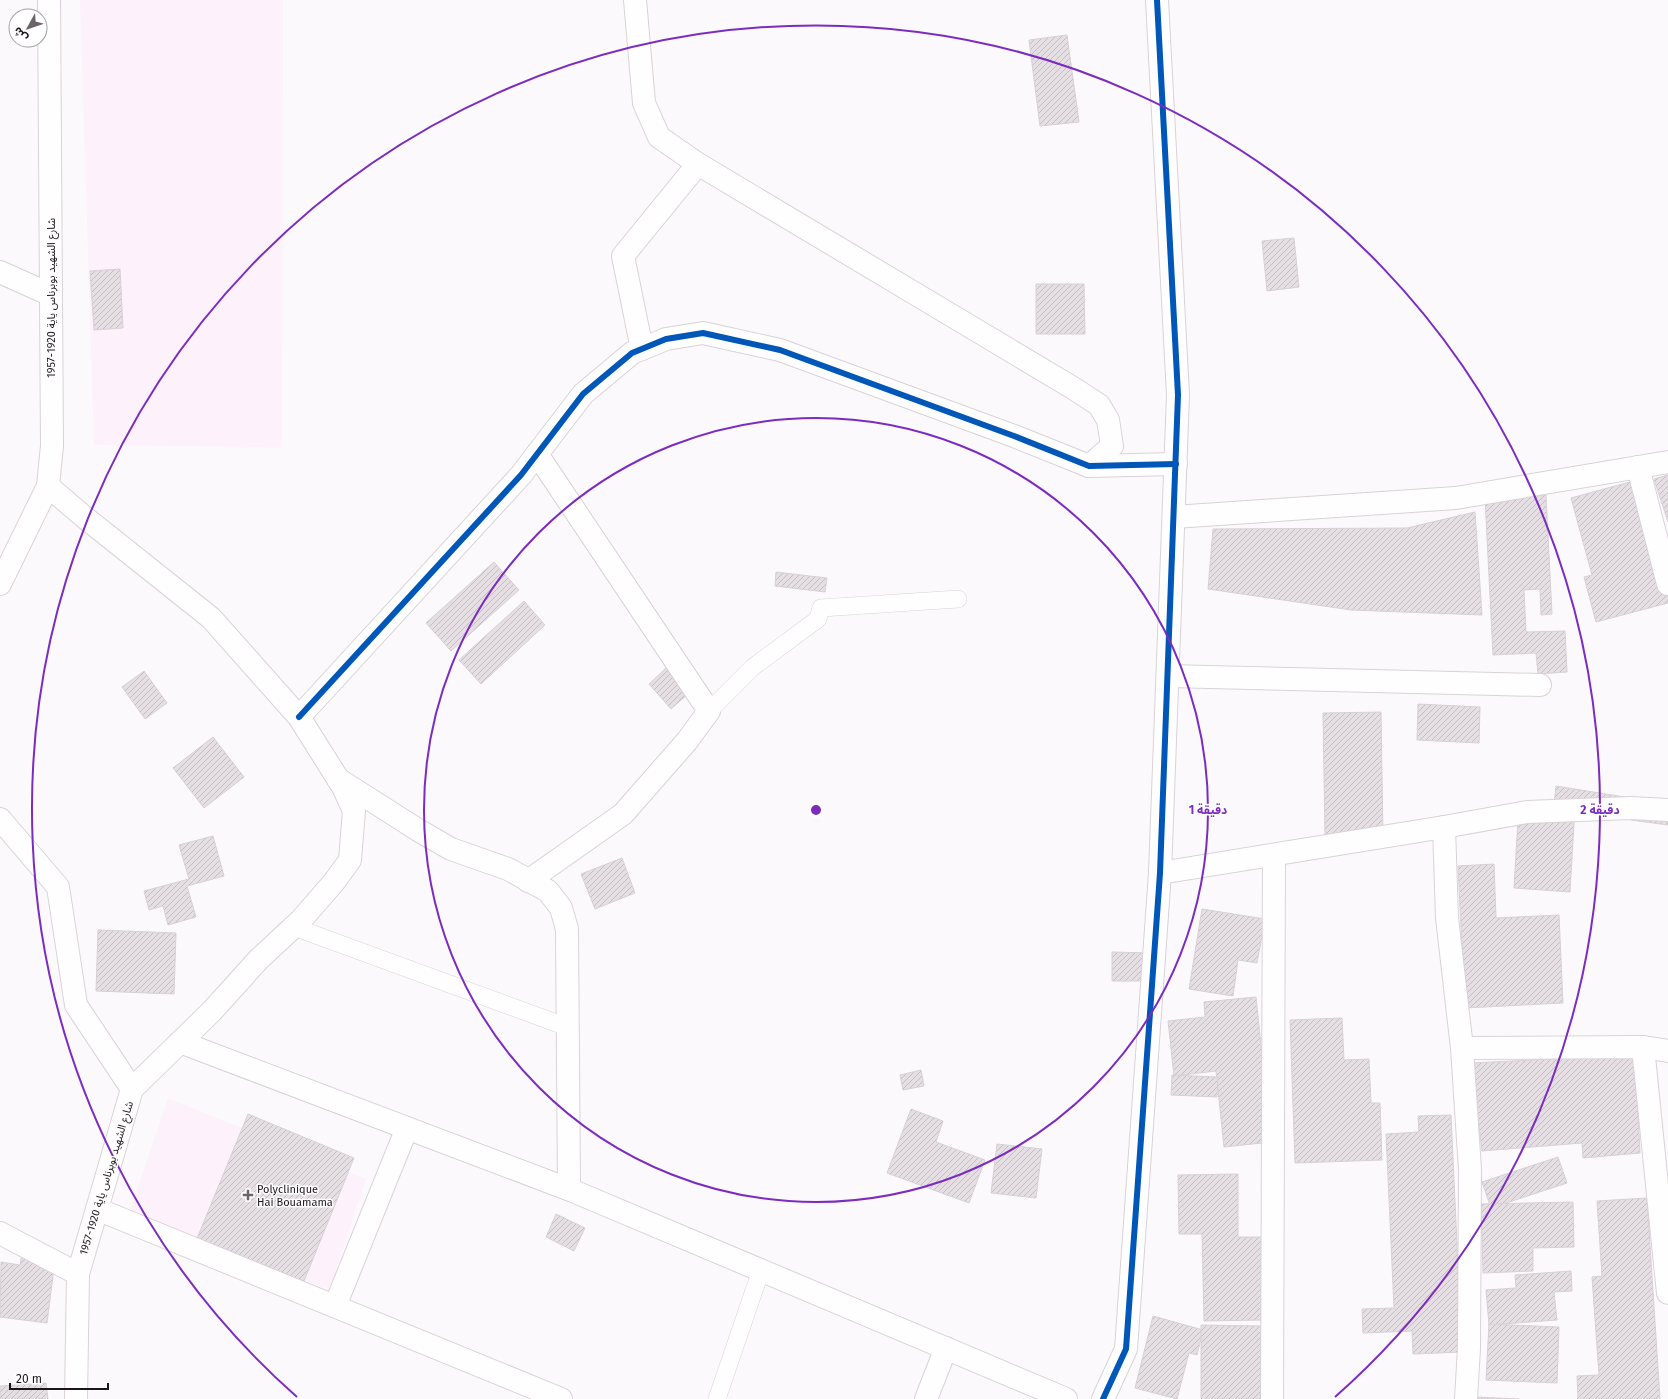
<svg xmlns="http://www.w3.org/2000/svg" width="1668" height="1399" viewBox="0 0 1668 1399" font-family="'Fira Sans','Noto Sans Arabic',sans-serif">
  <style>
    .built { fill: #fdf1fb }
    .building { fill: url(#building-hatch); stroke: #d7d0d5 }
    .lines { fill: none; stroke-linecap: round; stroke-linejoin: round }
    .service-casing { stroke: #d9d2d8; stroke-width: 18 }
    .minor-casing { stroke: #d9d2d8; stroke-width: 24 }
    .service { stroke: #fffeff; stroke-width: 17 }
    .minor { stroke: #fffeff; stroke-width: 22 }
    .cycleway-casing { stroke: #fff; stroke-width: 8 }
    .cycleway { stroke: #0057b8; stroke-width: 6 }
    .ring { fill: none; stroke: #7b2cbf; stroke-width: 2 }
    .poi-dot { fill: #6b656a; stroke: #fff; stroke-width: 1.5 }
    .labels { text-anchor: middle; stroke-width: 3; stroke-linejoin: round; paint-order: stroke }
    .street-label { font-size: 11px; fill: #1d151c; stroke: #fff }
    .poi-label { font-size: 11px; fill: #1d151c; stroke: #fff; text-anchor: start }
    .centre { fill: #7b2cbf; stroke: #fff; stroke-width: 2 }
    .ring-label { font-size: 12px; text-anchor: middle; font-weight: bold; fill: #7b2cbf; stroke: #fff; stroke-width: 3; stroke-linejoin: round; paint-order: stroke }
  </style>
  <defs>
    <pattern id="building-hatch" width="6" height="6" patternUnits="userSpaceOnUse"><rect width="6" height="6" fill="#e5dfe4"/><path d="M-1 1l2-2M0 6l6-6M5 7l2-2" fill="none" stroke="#c4bec3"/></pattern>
  </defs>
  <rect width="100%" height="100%" fill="#fcf9fc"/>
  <g class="built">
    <polygon points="80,0 283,0 282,447 94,445"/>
    <polygon points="168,1098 366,1179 329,1290 130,1211"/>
  </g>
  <g class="building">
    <polygon points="1067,35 1079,122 1040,126 1029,40"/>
    <polygon points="1294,238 1299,287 1267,291 1262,241"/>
    <polygon points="120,269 123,328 94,330 90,271"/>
    <polygon points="1036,284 1084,284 1085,334 1036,334"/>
    <polygon points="1668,475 1668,522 1654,479"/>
    <polygon points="1637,480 1668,597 1668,603 1596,622 1584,577 1592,575 1571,498"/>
    <polygon points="1546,495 1552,614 1541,615 1540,589 1524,590 1526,632 1565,631 1567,672 1538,674 1536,653 1493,655 1485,498"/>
    <polygon points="1475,512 1482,615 1351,610 1208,589 1213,529 1407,528"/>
    <polygon points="494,562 519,590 451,651 426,623"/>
    <polygon points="776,572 827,578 825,592 775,586"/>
    <polygon points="524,601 545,625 481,684 459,660"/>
    <polygon points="666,668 689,693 671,709 649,684"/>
    <polygon points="144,671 167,703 145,719 122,687"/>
    <polygon points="1418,704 1480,707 1479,743 1417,740"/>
    <polygon points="1381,712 1383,837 1325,837 1323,713"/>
    <polygon points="213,737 244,777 204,808 173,768"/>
    <polygon points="1556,786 1668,804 1668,825 1631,820 1633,809 1569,799 1568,806 1554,804"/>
    <polygon points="1519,802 1575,806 1570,892 1514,888"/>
    <polygon points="213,836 224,876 187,886 196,917 168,925 163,906 149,910 144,891 189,879 179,845"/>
    <polygon points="622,858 635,893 595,909 581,874"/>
    <polygon points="1494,864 1496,918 1559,915 1563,1003 1465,1008 1458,866"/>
    <polygon points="1202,909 1265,919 1257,963 1238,960 1233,996 1189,989"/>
    <polygon points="98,930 176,933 174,994 96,991"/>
    <polygon points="1112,952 1150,953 1149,981 1112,981"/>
    <polygon points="1256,997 1271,1142 1224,1147 1216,1071 1174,1076 1168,1021 1205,1017 1204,1002"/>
    <polygon points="1342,1018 1344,1060 1369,1059 1371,1103 1380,1103 1382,1160 1295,1163 1290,1020"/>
    <polygon points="1635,1055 1640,1153 1583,1158 1582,1143 1482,1151 1471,1063"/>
    <polygon points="921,1070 924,1086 903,1090 900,1075"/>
    <polygon points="1172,1075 1218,1077 1217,1097 1171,1095"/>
    <polygon points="911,1109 943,1121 936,1142 985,1160 969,1203 887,1173"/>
    <polygon points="248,1114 354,1158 302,1286 196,1241"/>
    <polygon points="1451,1115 1462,1352 1413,1354 1412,1331 1363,1333 1362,1309 1394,1308 1386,1134 1419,1132 1418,1116"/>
    <polygon points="997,1144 1042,1149 1036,1198 991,1193"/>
    <polygon points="1558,1157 1567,1183 1491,1208 1482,1182"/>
    <polygon points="1238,1174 1238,1237 1262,1237 1263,1320 1204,1321 1202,1234 1179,1234 1178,1175"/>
    <polygon points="1647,1198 1660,1399 1578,1399 1577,1376 1599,1375 1592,1277 1602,1276 1597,1201"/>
    <polygon points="1573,1202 1574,1247 1533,1248 1533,1271 1483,1273 1481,1204"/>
    <polygon points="556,1214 585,1228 574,1251 546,1237"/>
    <polygon points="23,1248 56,1253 47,1323 0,1317 1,1262 20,1265"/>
    <polygon points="1571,1271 1572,1291 1554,1292 1557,1320 1489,1325 1486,1290 1516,1288 1515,1275"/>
    <polygon points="1153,1316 1203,1330 1197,1355 1189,1353 1177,1399 1135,1388"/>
    <polygon points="1489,1324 1559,1327 1557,1383 1486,1380"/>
    <polygon points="1201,1325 1262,1326 1262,1399 1201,1399"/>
    <polygon points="46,1383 48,1399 0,1399 0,1386"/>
    <polygon points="1476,1397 1519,1399 1476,1399"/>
  </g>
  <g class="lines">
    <defs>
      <g id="service">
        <polyline points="709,711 753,667 818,619 821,608 958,599"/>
        <polyline points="294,927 567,1027"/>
        <polyline points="717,1399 761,1270"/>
      </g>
      <g id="minor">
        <polyline points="635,0 644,103 659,137 698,164"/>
        <polyline points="0,272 51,295"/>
        <polyline points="642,349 623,256 698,164 1073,388 1099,405 1108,420 1112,446 1089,466"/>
        <polyline points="1638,467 1668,584"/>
        <polyline points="48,486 83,516 211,618 299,717 343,787 354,811 350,860 334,882 301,920 258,960 212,1011 132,1089"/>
        <polyline points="1174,517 1456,498 1668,462"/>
        <polyline points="0,584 48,486 52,446 49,0"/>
        <polyline points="1168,676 1540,685"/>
        <polyline points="299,717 521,475 583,394 632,353 666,339 703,333 780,350 1014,436 1089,466 1176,464"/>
        <polyline points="338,779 418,830 451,849 508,869 548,891 561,908 567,929 569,1189"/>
        <polyline points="0,819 58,887 76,1005 132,1089 78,1274 0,1233"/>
        <polyline points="1444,827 1447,918 1462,1048 1470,1170 1469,1348 1466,1399"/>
        <polyline points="1160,873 1444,827 1527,812 1631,808 1668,810"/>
        <polyline points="528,881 623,814 687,741 709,711 537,454"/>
        <polyline points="180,1042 573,1191 1066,1399"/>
        <polyline points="1643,1047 1668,1293"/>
        <polyline points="1462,1048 1643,1047 1668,1051"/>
        <polyline points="97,1209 561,1399"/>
        <polyline points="335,1306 407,1128"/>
        <polyline points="76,1399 78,1274"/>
        <polyline points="926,1399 946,1348"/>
        <polyline points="1103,1399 1126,1349 1160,873 1178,395 1157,0"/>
        <polyline points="1272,1399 1274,855"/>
      </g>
    </defs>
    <use href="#service" class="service-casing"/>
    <use href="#minor" class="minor-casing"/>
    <use href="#service" class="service"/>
    <use href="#minor" class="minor"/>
    <defs>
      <g id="cycleway">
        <polyline points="299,717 521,475 583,394 632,353 666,339 703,333 780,350 1014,436 1089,466 1176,464"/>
        <polyline points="1103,1399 1126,1349 1160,873 1178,395 1157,0"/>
      </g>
    </defs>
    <use href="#cycleway" class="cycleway-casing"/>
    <use href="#cycleway" class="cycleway"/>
  </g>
  <g class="ring">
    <circle cx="816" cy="810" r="392"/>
    <path d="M297 1397A784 784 0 1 1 1335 1397"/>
  </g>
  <path class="poi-dot" d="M246 1189h4v4h4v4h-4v4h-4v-4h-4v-4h4z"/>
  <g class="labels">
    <g class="street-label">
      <text transform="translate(51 298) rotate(-90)" y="4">شارع الشهيد بوبرناس ياية 1920-1957</text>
      <text transform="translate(106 1178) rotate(-73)" y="4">شارع الشهيد بوبرناس ياية 1920-1957</text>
    </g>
    <g class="poi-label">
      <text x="257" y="1193">Polyclinique<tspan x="257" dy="13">Hai Bouamama</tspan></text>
    </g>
  </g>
  <circle cx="816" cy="810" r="6" class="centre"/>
  <g class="ring-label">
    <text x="1208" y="814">1 دقيقة</text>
    <text x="1600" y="814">2 دقيقة</text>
  </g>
  <g transform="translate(28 28) rotate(230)"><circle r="19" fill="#ffffff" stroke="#a5a1a4"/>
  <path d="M0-3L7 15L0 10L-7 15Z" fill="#6b656a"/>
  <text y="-6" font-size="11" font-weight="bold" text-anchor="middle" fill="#1d151c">ش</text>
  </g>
  <path d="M10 1383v6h98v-6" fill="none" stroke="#1d151c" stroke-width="2"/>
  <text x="16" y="1383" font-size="12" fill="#1d151c" stroke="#ffffff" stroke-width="3" paint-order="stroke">20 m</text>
</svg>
